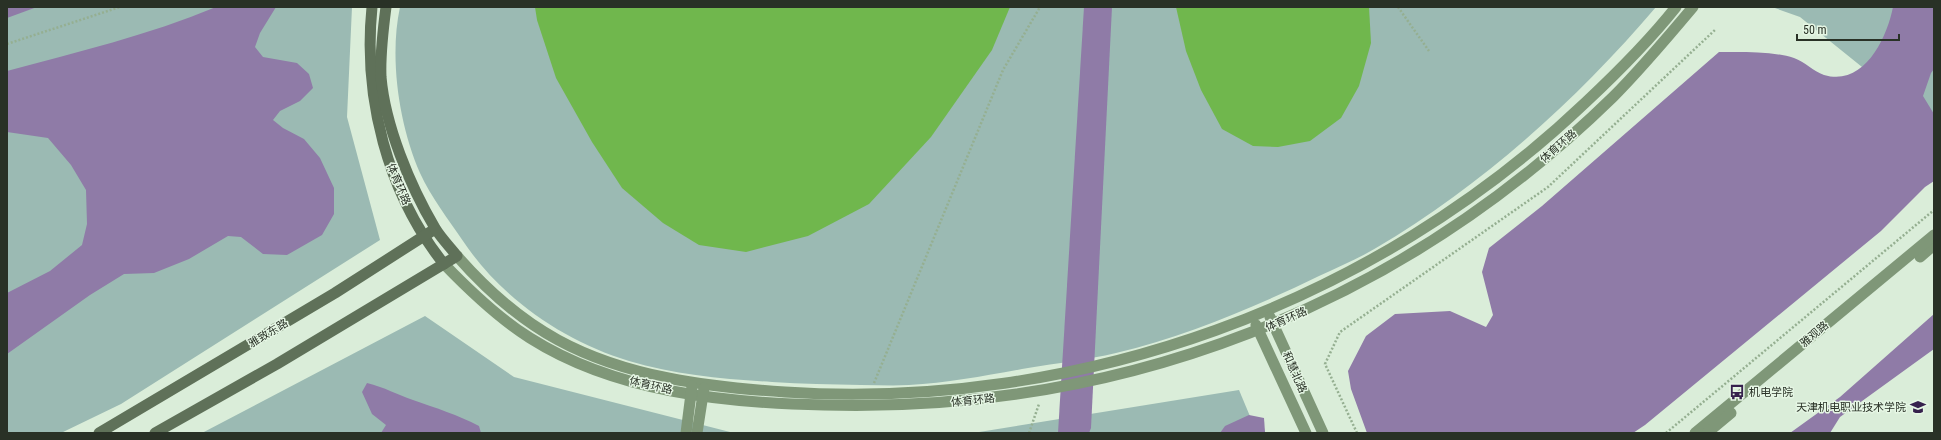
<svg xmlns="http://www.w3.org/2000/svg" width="1941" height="440" viewBox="0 0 1941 440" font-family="'Roboto Condensed','Noto Sans SC',sans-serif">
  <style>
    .green { fill: #9bbab3 }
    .water { fill: #8f7ba7 }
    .building { fill: #70b74d }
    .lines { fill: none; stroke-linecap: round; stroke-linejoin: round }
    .path { stroke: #95af91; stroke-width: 2.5; stroke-dasharray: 2 2; stroke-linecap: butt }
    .secondary { stroke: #7f9778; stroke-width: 11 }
    .primary { stroke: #5f7159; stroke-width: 11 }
    .labels { text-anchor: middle; stroke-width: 3; stroke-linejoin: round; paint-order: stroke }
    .street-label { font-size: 11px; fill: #293126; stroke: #e5f6e4 }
    .poi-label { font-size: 11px; fill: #293126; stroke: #e5f6e4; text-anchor: start }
  </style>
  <rect width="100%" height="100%" fill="#daedd9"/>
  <g class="green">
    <polygon points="7,7 352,7 347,117 380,240 121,404 61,433 7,433"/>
    <path d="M 400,7 L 1656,7 C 1577,100 1481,186 1376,248 C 1358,259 1338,267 1319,276 C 1253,308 1186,336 1116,353 C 1087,360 1057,363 1028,368 C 989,375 949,383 909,385 C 893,386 877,385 861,385 C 831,384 802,384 772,382 C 724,379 675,375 629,361 C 563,341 501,298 463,241 C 448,219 431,197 420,173 C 399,125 389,58 400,7 Z"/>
    <polygon points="1772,7 1934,7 1934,125 1800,17"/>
    <polygon points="425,316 514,377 734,433 202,433"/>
    <polygon points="1239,390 1257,433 973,433"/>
  </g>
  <g class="water">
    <polygon points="7,7 37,7 7,18"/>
    <path d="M 216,7 L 276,7 L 260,33 L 255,47 L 263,57 L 297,63 L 309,74 L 313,88 L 300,101 L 280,111 L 273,120 L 283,128 L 304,139 L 320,158 L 334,188 L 334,214 L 322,235 L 287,255 L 263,254 L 241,237 L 228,236 L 189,259 L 154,273 L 124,274 L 90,295 L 7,354 L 7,293 L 50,271 L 82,245 L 87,224 L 86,190 L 71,165 L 48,138 L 7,132 L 7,71 C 77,52 149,35 216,7 Z"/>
    <polygon points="1084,7 1112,7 1091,428 1089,433 1058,433"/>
    <path d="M 1893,7 L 1934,7 L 1934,69 L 1931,73 L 1923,96 L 1934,114 L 1934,181 L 1925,187 L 1881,231 L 1645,425 L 1633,433 L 1367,433 L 1351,389 L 1348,371 L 1366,336 L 1395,314 L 1450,311 L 1486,327 L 1493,315 L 1482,272 L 1489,248 L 1542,206 L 1719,52 C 1742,52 1772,51 1794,58 C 1805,62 1813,71 1824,75 C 1864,87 1887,38 1893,7 Z"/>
    <polygon points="1934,314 1934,349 1840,417 1830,433 1790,433 1840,397"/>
    <path d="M 367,383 C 384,387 398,395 413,400 C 436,408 458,415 479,426 L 481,433 L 381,433 L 386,425 L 372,414 L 362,392 Z"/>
    <polygon points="1249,415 1264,418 1265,432 1220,433 1225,426"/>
  </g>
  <g class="building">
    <polygon points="535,7 1010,7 992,50 931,137 869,204 808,236 746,252 699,245 663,223 622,188 592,142 556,78 537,20"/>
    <polygon points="1176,7 1369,7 1371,43 1359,86 1341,118 1310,141 1278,147 1253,146 1222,129 1201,90 1186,51"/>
  </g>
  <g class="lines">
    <g class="path">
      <polyline points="1398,7 1429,51"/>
      <polyline points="7,44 120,7"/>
      <polyline points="874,383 1003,70 1040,7"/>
      <polyline points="1029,433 1039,404"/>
      <polyline points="1357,433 1325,364 1340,332 1548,187 1716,29"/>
      <polyline points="1666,433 1934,210"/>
    </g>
    <g class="secondary">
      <path d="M 457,256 C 486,289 519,319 558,340 C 626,377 708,387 785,392 C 1079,411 1373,305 1586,102 C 1618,72 1649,41 1676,7"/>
      <polyline points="1920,257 1934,245"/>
      <path d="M 444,264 C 470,291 498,318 530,338 C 615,392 725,403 824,405 C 1123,413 1398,307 1613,97 C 1641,69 1667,38 1693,7"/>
      <polyline points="1270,317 1323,433"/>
      <polyline points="1256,325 1306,433"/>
      <polyline points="686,433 692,386"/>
      <polyline points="697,433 704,388"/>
      <polyline points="1695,433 1934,235"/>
      <polyline points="1707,433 1731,413"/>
    </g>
    <g class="primary">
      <path d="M 372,7 C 363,97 387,193 444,264"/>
      <polyline points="99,433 335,293 435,229"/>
      <path d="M 155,433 L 277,364 L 457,256 C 450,247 441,238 435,228 C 410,186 385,125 381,77 C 380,54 383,30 386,7"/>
    </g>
  </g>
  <defs>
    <symbol id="bus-bare" viewBox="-9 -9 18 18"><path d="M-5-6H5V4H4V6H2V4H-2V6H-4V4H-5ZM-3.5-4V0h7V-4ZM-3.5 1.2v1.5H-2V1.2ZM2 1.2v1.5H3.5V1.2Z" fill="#36214d" stroke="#e5f6e4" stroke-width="2.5" paint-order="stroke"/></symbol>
    <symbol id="university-bare" viewBox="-9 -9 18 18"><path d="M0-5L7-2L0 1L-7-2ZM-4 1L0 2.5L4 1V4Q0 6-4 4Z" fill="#36214d" stroke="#e5f6e4" stroke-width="2.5" paint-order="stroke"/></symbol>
  </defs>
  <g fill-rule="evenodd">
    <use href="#bus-bare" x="1726" y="381" width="22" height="22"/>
    <use href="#university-bare" x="1907" y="396" width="22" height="22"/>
  </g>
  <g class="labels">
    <g class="street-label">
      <text transform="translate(1558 146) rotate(-41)" y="4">体育环路</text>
      <text transform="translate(399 184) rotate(67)" y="4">体育环路</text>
      <text transform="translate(1286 319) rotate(-24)" y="4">体育环路</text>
      <text transform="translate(268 333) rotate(-31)" y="4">雅致东路</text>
      <text transform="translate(1814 334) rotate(-40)" y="4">雅观路</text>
      <text transform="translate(1295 372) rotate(66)" y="4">和慧北路</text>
      <text transform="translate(651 385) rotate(13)" y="4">体育环路</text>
      <text transform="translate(973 400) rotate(-6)" y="4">体育环路</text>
    </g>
    <g class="poi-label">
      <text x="1749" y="396">机电学院</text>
      <text x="1906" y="411" text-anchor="end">天津机电职业技术学院</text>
    </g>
  </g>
  <rect width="1941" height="440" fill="none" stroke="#293126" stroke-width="16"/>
  <path d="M1797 34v6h102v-6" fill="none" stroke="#293126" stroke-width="2"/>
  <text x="1803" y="34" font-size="12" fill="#293126" stroke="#e5f6e4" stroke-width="3" paint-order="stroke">50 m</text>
</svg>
